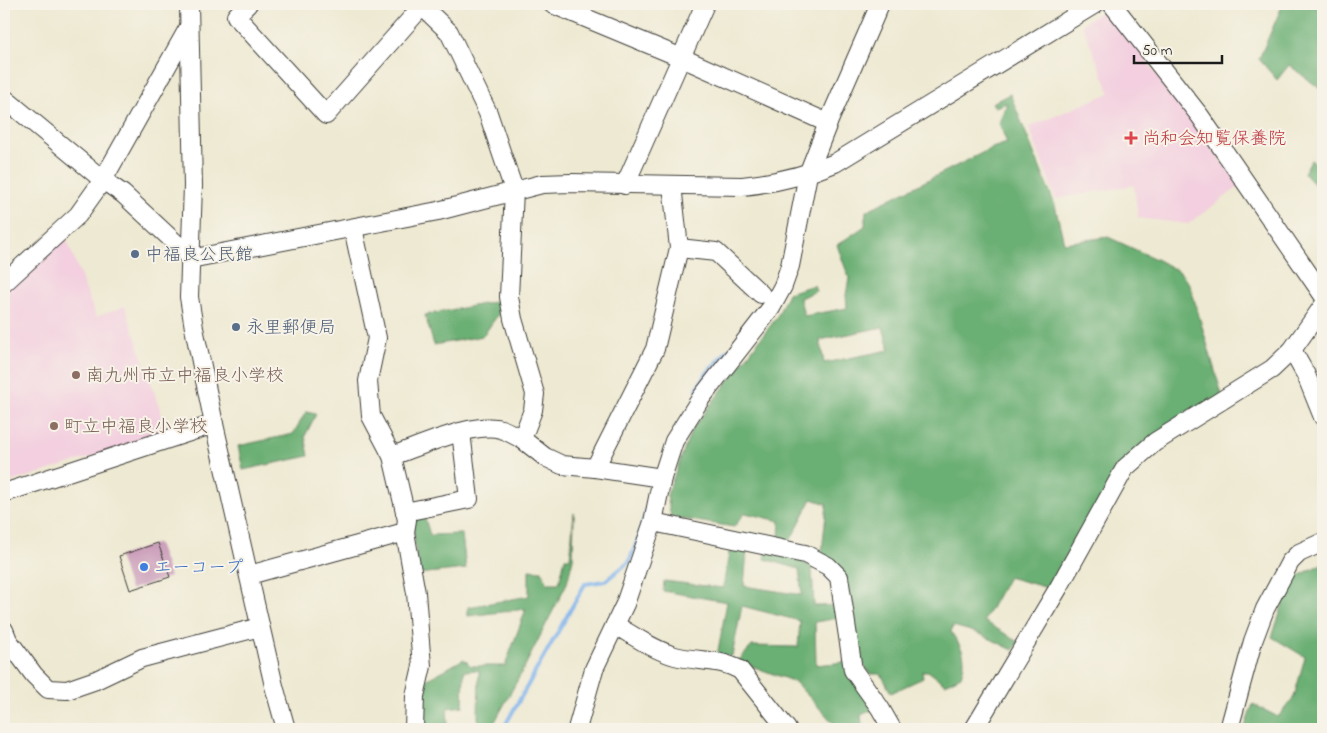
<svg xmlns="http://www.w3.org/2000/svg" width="1327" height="733" viewBox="0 0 1327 733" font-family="'Indie Flower','Klee One',sans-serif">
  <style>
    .built { fill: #f3cfdf }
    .forest { fill: #6baf73; stroke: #446648; fill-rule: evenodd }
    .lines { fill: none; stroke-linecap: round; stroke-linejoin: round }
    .stream { stroke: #7eb3ec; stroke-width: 4 }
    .building { fill: #c694b5 }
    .minor-casing { stroke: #3c3b37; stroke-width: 20 }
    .minor { stroke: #fff; stroke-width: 18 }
    .health-dot { fill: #e0444e; stroke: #f7f3e8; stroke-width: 2 }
    .service-dot { fill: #5c6f8a; stroke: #f7f3e8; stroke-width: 2 }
    .education-dot { fill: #8d6e63; stroke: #f7f3e8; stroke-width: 2 }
    .shop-dot { fill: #3f7fe0; stroke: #f7f3e8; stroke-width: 2 }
    .labels { text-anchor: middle; stroke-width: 4; stroke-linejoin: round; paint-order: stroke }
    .health-label { font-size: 18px; fill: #be3a42; stroke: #f7f3e8; text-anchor: start }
    .service-label { font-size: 18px; fill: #4e5e75; stroke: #f7f3e8; text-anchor: start }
    .education-label { font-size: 18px; fill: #785e54; stroke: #f7f3e8; text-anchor: start }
    .shop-label { font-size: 18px; fill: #366cbe; stroke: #f7f3e8; text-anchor: start }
  </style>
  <rect width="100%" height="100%" fill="#f7f3e8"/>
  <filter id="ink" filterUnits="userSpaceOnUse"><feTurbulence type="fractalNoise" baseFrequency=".02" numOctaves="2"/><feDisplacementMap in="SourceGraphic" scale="10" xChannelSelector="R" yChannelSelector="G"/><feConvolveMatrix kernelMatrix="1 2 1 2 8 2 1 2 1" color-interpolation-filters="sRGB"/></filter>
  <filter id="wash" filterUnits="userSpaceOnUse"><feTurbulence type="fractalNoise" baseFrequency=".0096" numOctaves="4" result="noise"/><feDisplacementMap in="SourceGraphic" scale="20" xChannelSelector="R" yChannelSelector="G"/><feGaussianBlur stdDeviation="1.12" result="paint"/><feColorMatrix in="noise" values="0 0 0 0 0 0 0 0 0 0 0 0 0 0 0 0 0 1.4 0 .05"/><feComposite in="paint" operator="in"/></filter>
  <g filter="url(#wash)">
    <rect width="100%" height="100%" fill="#eee9d2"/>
    <g class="built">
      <polygon points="1107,8 1240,186 1188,224 1138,218 1134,185 1056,199 1029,127 1110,93 1082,24"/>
      <polygon points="66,237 96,317 125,306 168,433 4,484 4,291"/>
    </g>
    <g class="forest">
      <polygon points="1283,4 1323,4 1323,91 1289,65 1277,80 1259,59"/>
      <path d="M 1010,94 L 1055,205 L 1064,243 L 1108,237 L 1158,260 L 1180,272 L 1190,285 L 1222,395 L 1135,452 L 1087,523 L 1048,588 L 1008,577 L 984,621 L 1019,642 L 1013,650 L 978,633 L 953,626 L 951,632 C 962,648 968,656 961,676 L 945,684 L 928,671 L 922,671 L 923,678 L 891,693 L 881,674 L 870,674 L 859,657 L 844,577 L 822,552 L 827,504 L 812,499 L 790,541 L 779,539 L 780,521 L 745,513 L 734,527 L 671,517 L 667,495 L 692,429 L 777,317 L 788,293 L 814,285 L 816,291 L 800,298 L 804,316 L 847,308 L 846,295 L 849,278 L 837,245 L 865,226 L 866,211 L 992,148 L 1007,143 L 999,123 L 1007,103 L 995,107 L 992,103 ZM 883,327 L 889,350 L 824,363 L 820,340 Z"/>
      <polygon points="1311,160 1323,170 1323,194 1304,173"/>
      <polygon points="499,301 502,309 483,336 434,345 425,315"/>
      <polygon points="306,412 316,414 305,436 309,456 243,470 238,446 293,434"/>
      <polygon points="574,513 573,559 567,583 524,668 491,729 484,729 478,719 479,670 464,671 463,706 447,708 448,724 418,727 424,681 464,659 471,666 505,666 526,609 468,616 468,607 529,596 529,570 542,571 547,583 559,583 565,558 570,558"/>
      <polygon points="424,515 430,535 462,534 466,569 418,574 412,516"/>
      <polygon points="730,547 747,551 744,586 802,595 799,569 765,559 766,552 800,559 812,568 814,606 837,605 839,618 815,622 816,665 846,662 875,709 861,715 862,724 850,729 839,729 795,682 738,661 752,646 798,647 800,621 742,606 732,656 717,656 727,602 663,591 664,581 723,588"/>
      <polygon points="1323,563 1323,729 1244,729 1253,704 1278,717 1294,697 1305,657 1272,637 1291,580"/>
    </g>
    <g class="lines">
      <g class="stream">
        <polyline points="697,389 706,374 728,350"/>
        <polyline points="640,533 649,501"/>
        <polyline points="503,729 585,584 605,581 629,562 638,539"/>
      </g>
    </g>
    <g id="blocks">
      <polygon class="building" points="158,543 170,577 130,590 119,556"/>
    </g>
  </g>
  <g filter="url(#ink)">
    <use href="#blocks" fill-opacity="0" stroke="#3c3b37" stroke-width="1"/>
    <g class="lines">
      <defs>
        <g id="minor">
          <polyline points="189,4 193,186 189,297 194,328 214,424 274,686 286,729"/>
          <polyline points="248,4 236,16 326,115 424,4"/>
          <polyline points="552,4 682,58 828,123"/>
          <polyline points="1112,4 1200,116 1323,295"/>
          <polyline points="422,6 449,32 488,113 514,190 509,297 513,319 535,394 533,410 522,439 545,457 562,465 595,468 662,478"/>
          <path d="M 4,98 L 103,180 L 123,194 L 181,248 L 190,259 L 438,211 L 542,184 L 571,183 L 742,186 C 775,183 804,176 835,163 L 1095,4"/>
          <polyline points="625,185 705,4"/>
          <polyline points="679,248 716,252 761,294"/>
          <polyline points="4,283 78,215 103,180 189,27"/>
          <polyline points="1292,350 1306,375 1323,417"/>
          <path d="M 392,456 C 419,447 474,421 501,429 C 508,431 515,436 522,439"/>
          <polyline points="595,468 655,349 679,248 672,185"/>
          <polyline points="4,493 214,424"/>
          <polyline points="405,512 469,499 461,432"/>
          <polyline points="653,522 805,554 828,566 839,577 853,670 880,708 892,729"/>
          <polyline points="405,532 416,593 422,666 415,696 414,729"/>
          <polyline points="249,575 405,532 407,520 392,456 371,416 368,381 377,338 353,228"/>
          <path d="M 615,625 C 634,636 654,650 675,656 C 697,662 719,658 740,670 L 787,729"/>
          <polyline points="4,630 8,640 34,675 48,689 67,690 96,680 142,658 260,627"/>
          <polyline points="577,729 594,669 625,604 653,522 662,478 674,441 701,398 771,308 783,286 790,266 808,174 828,123 880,4"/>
          <polyline points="974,729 1059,587 1125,468 1155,442 1272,369 1292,350 1323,306"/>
          <polyline points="1229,729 1253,641 1265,609 1290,562 1299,553 1323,542"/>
        </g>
      </defs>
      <use href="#minor" class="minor-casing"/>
      <use href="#minor" class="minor"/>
    </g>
  </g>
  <path class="health-dot" d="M1128.5 130.5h5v5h5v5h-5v5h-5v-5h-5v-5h5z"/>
  <g class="service-dot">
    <circle cx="135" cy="254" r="5"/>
    <circle cx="236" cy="327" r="5"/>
  </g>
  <g class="education-dot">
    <circle cx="76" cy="375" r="5"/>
    <circle cx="54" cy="426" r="5"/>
  </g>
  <circle class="shop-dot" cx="144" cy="567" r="5"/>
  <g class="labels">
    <g class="health-label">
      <text x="1142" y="144">尚和会知覧保養院</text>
    </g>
    <g class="service-label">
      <text x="145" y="260">中福良公民館</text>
      <text x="246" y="333">永里郵便局</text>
    </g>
    <g class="education-label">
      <text x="86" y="381">南九州市立中福良小学校</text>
      <text x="64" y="432">町立中福良小学校</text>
    </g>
    <g class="shop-label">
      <text x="154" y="573">エーコープ</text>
    </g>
  </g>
  <rect width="1327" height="733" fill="none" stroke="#f7f3e8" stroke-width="20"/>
  <path d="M1134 55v8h88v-8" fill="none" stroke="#1c1c1c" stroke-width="2.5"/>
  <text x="1142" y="55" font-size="15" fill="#1c1c1c" stroke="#f7f3e8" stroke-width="4" paint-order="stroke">50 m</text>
</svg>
